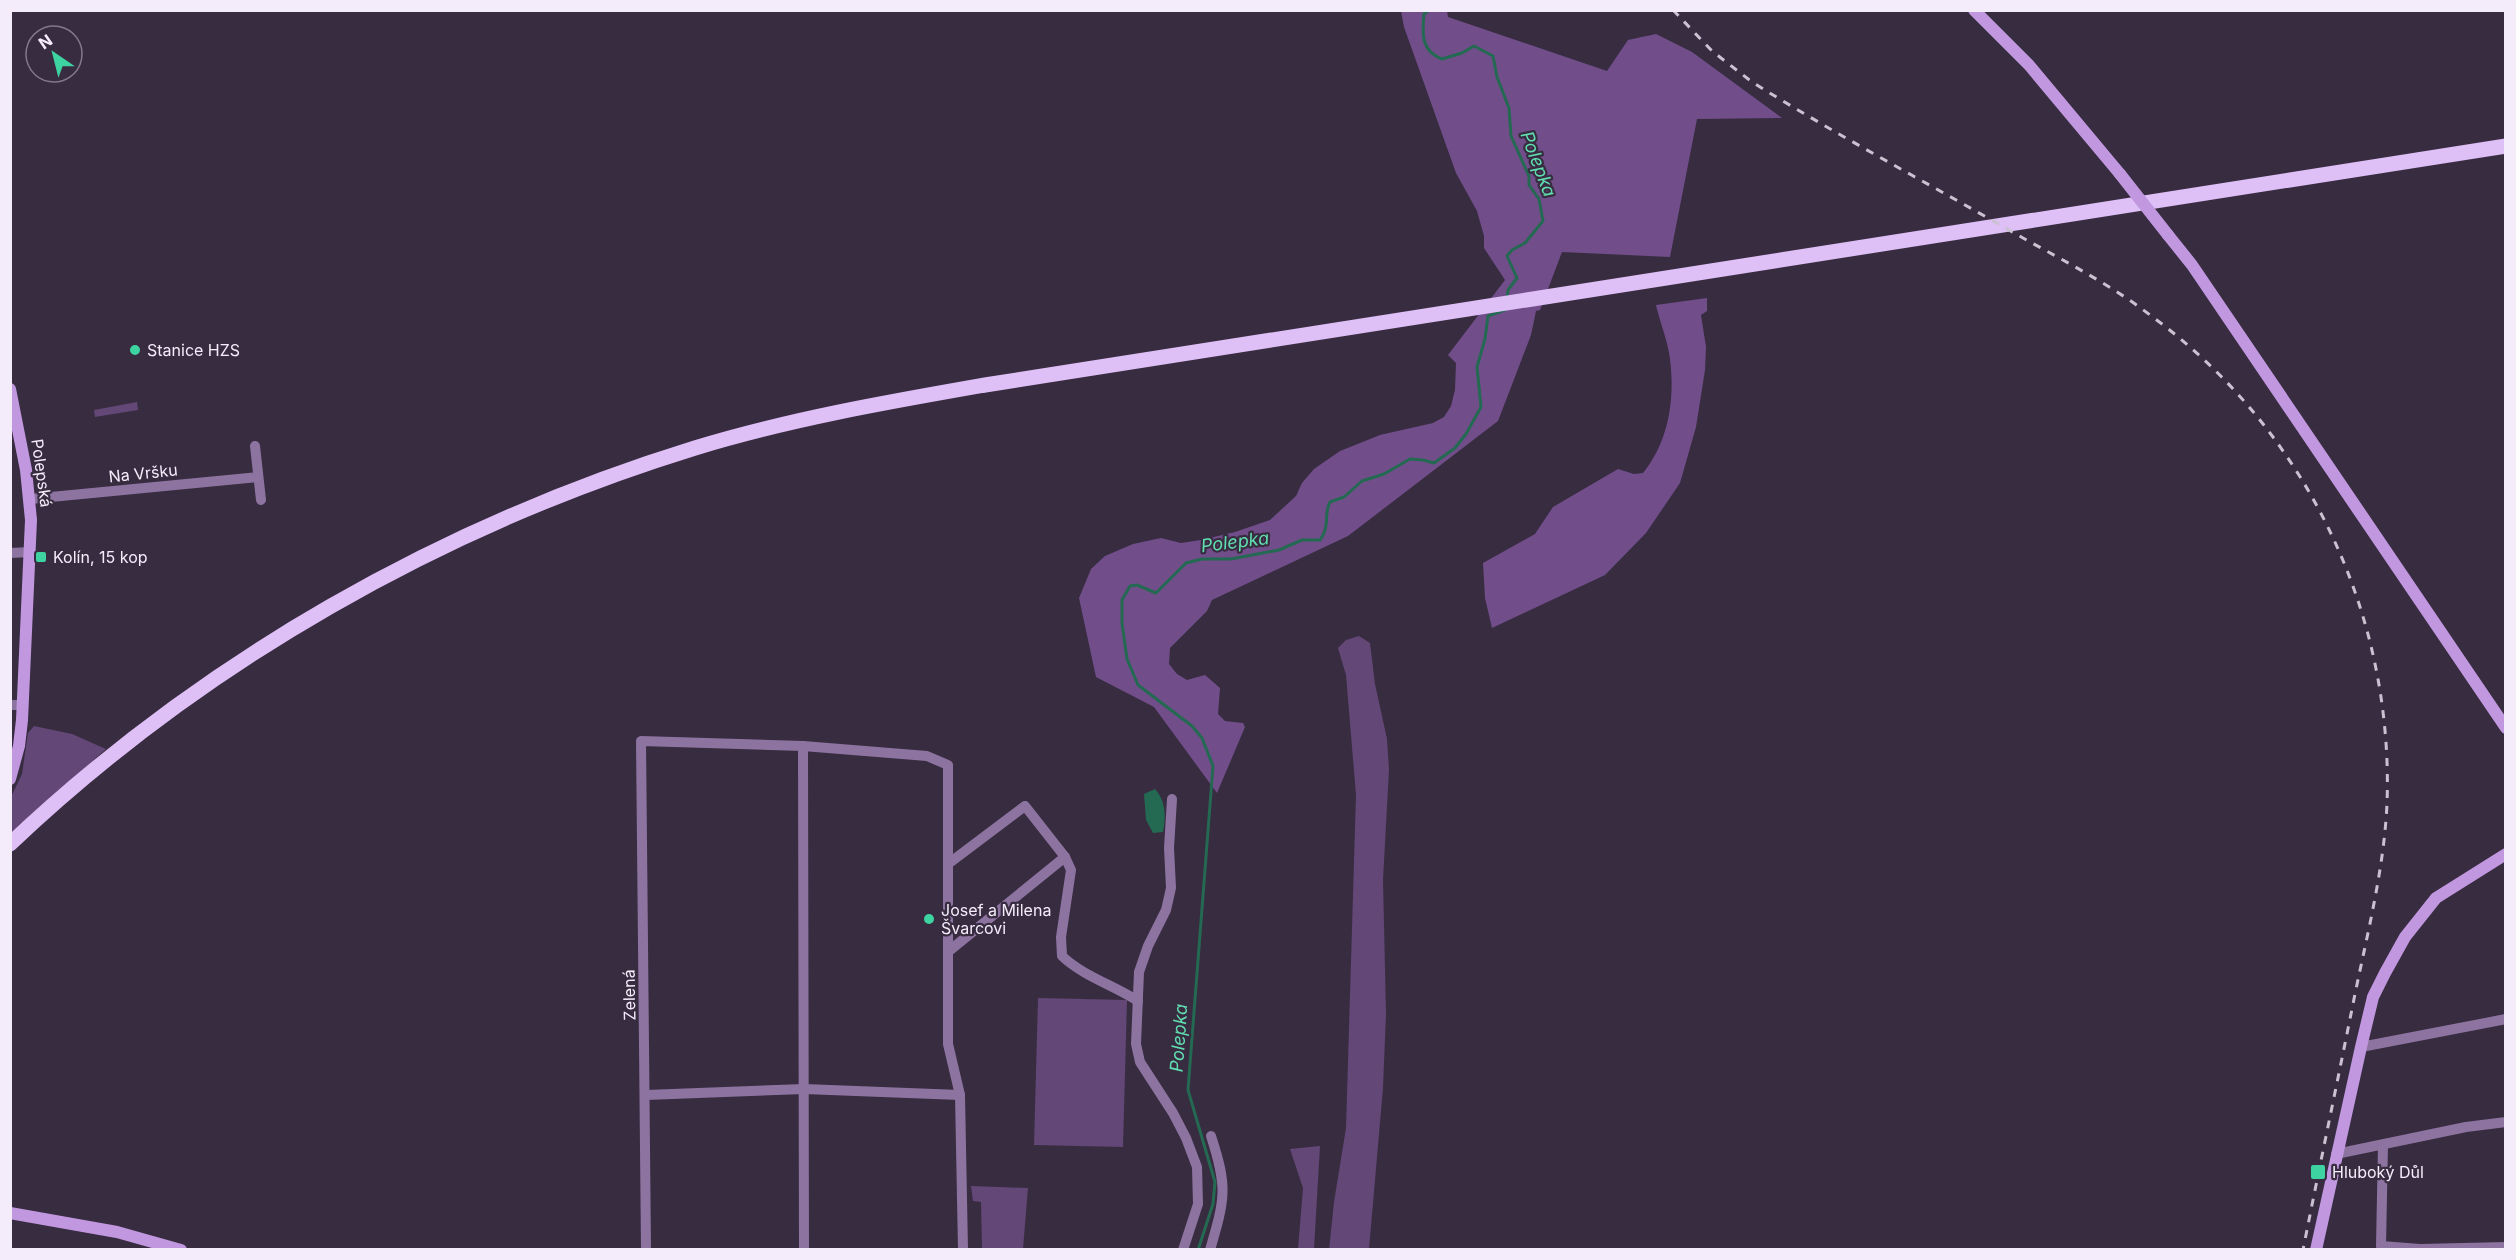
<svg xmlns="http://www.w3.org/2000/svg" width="2516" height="1260" viewBox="0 0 2516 1260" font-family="Inter,sans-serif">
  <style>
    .green { fill: #634777 }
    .forest { fill: #714e8a }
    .water { fill: #246951 }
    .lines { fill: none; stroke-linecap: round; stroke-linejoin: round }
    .stream { stroke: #246951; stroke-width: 3 }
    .street { stroke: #8d74a0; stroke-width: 10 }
    .secondary { stroke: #c198df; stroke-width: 12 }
    .primary { stroke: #debff6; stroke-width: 15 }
    .rail { stroke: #cac1d1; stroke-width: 3; stroke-dasharray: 8 8; stroke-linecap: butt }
    .secondary-bridge { stroke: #c198df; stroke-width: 12 }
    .poi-dot { fill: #3ed4a2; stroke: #382c41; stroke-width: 2 }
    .labels { text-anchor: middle; stroke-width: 4.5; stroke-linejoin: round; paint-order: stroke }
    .poi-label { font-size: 16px; fill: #f4ecfa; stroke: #382c41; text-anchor: start }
    .street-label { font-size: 16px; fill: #f4ecfa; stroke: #382c41 }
    .water-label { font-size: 18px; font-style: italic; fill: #61deb0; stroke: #382c41 }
  </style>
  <rect width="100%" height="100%" fill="#382c41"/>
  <g class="green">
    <polygon points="137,402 138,410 95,417 94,410"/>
    <polygon points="1359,636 1370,643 1375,684 1387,739 1389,770 1383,880 1386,1014 1383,1088 1369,1249 1329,1250 1334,1202 1346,1128 1356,795 1346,675 1338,648 1346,640"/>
    <polygon points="34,726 72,734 106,749 11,833 11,797 22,774 28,733"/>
    <polygon points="1038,998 1127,1000 1123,1147 1034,1145"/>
    <polygon points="1320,1146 1314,1249 1298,1249 1303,1188 1290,1149"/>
    <polygon points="971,1186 1028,1188 1023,1249 982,1249 981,1202 973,1201"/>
  </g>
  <g class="forest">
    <polygon points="1401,11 1447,11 1448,17 1607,71 1628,40 1656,34 1692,52 1782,118 1697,119 1670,257 1562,252 1540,310 1536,311 1531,335 1498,421 1348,536 1212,600 1207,611 1170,648 1169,664 1177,674 1187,680 1205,675 1220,688 1218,714 1225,721 1243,723 1245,727 1217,793 1154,707 1096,677 1079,598 1091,569 1105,556 1133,544 1161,538 1181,543 1201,540 1235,532 1270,520 1296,496 1302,483 1314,469 1340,451 1380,435 1433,423 1444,417 1451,406 1455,390 1456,363 1448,355 1505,280 1484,248 1484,236 1477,211 1456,173 1404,27"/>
    <path d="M 1707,298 L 1707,311 L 1701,315 L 1706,347 L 1705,370 L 1696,427 L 1680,483 L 1646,533 L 1605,575 L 1492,628 L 1485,598 L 1483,563 L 1535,534 L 1553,507 L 1618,469 L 1634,474 L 1643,473 C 1669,441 1675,399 1670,359 C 1668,341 1660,323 1656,305 Z"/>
  </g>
  <path class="water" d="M 1155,789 C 1166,801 1166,817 1163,832 L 1153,833 L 1146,820 L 1144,794 Z"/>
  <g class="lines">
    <g class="stream">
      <path d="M 1429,10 L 1424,14 C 1422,34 1421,51 1442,59 L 1462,53 L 1474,46 L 1493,56 L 1497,77 L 1509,108 L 1511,136 L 1529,176 L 1529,185 L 1539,199 L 1543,221 L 1525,243 L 1512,250 L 1507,256 L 1517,278 L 1508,290 L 1507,297"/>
      <path d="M 1198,1250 L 1213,1204 L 1215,1182 L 1188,1090 L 1213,766 L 1202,738 L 1192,726 L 1138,685 L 1127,659 L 1122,623 L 1122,600 L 1130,586 L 1137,585 L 1156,593 L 1186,563 L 1202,559 L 1231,559 L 1279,550 L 1302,540 L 1320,540 C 1331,525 1323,515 1330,502 L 1344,497 L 1362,481 L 1384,474 L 1410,459 L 1423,460 L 1434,463 L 1455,448 L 1466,434 L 1481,407 L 1477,367 L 1485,339 L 1488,316 L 1505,310"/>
    </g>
    <g class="street">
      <polyline points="255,446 261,500"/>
      <polyline points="30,499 258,477"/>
      <polyline points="10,553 31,552"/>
      <polyline points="10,705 23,705"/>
      <polyline points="803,746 804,1250"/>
      <polyline points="1172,799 1169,848 1171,888 1166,910 1148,946 1139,972 1136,1044 1140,1062 1173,1113 1186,1138 1197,1167 1198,1204 1183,1250"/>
      <polyline points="948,864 1025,806 1065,857"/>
      <path d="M 949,951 L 1065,857 L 1071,870 L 1061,937 L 1062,956 C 1083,976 1113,985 1138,1001"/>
      <polyline points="2361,1047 2506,1019"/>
      <polyline points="646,1095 804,1089 960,1095"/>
      <polyline points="2383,1145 2381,1246 2420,1249 2506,1247"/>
      <polyline points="2336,1154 2466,1127 2506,1122"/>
      <polyline points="646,1250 641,741 803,746 927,756 948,765 948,1044 960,1095 963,1250"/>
      <path d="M 1210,1250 C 1225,1198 1228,1188 1211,1136"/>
    </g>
    <g class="secondary">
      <polyline points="1974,10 2029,65 2120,174"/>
      <polyline points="2168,235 2192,265 2506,728"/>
      <polyline points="10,389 26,470 31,520 22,720 19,746 10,779"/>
      <polyline points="10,1213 117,1232 181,1250"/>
      <polyline points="2316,1250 2361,1047 2373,997 2385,973 2405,937 2436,898 2506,854"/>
    </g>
    <path class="primary" d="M 10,844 C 203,661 442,526 695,448 C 790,419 888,402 985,385 L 2506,146"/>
    <path class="rail" d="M 1673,10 L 1712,51 L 1752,82 C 1840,137 1933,186 2023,238 C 2066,262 2111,285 2150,315 C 2305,428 2394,612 2387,804 C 2384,868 2368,931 2355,994 C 2338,1079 2320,1164 2303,1250"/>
    <polyline class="secondary-bridge" points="2120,174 2168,235"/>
  </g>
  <g class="poi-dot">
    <circle cx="135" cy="350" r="6"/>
    <rect x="35" y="551" width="12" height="12" rx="3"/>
    <circle cx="929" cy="919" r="6"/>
    <rect x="2310" y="1164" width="16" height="16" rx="3"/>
  </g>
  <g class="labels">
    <g class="poi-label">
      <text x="147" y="356">Stanice HZS</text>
      <text x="53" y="563">Kolín, 15 kop</text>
      <text x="941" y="916">Josef a Milena<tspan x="941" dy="18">Švarcovi</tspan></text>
      <text x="2332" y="1178">Hluboký Důl</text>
    </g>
    <g class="street-label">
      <text transform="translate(42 473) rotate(82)" y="6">Polepská</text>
      <text transform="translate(143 473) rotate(-6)" y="6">Na Vršku</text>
      <text transform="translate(629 995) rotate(-91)" y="6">Zelená</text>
    </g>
    <g class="water-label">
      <text transform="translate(1538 164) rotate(69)" y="6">Polepka</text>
      <text transform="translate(1235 542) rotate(-7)" y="6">Polepka</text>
      <text transform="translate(1179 1038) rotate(-86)" y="6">Polepka</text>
    </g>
  </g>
  <rect width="2516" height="1260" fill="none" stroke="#f4ecfa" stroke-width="24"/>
  <g transform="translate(54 54) rotate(325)"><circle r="28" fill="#382c41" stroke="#83798b" stroke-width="1.5"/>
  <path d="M0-4.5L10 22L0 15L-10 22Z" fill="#3ed4a2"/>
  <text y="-9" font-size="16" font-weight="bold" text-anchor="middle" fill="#f4ecfa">N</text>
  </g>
</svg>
